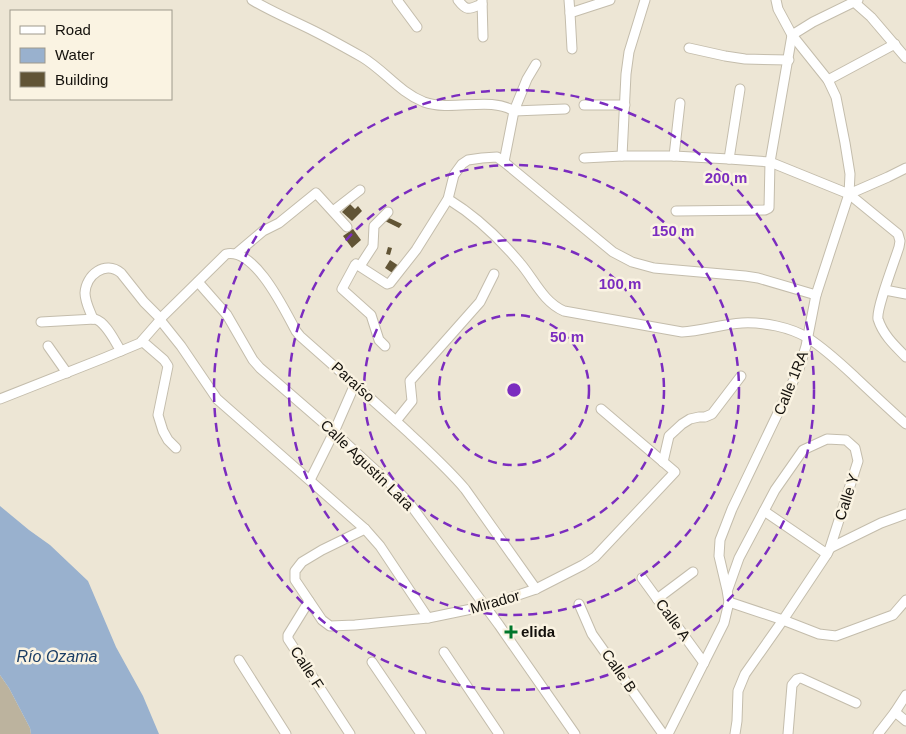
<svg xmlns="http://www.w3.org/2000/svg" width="906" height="734" viewBox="0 0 906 734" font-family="Arial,sans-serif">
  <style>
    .green { fill: #bcb39e }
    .water { fill: #99b1ce }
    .building { fill: #615435 }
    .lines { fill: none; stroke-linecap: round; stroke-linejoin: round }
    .street-casing { stroke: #c4bdac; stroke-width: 11 }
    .street { stroke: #fff; stroke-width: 9 }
    .ring { fill: none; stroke: #7b2cbf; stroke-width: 2.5; stroke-dasharray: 9 6 }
    .poi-dot { fill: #00762b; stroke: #faf3e2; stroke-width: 2 }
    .labels { text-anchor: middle; stroke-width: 5; stroke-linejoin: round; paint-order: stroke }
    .street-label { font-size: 15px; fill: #14110c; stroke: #faf3e2 }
    .poi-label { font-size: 15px; font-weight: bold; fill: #14110c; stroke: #faf3e2; text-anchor: start }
    .water-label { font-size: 16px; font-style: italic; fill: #1b3e65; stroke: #faf3e2 }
    .centre { fill: #7b2cbf; stroke: #faf3e2; stroke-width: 2.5 }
    .ring-label { font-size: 15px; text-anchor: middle; font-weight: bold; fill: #7b2cbf; stroke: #faf3e2; stroke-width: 5; stroke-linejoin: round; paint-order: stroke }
  </style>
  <rect width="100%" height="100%" fill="#ede6d5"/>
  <polygon class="green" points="0,675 9,688 30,728 31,734 0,734"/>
  <polygon class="water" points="0,506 29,530 50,545 88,581 116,647 143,696 159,734 31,734 30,728 9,688 0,675"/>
  <g class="building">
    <polygon points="350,204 355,209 358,206 362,211 352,221 342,212"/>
    <polygon points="387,217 402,224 399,228 385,221"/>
    <polygon points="353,229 361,240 352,248 343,236"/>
    <polygon points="388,247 392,248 390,255 386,254"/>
    <polygon points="390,260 399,266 394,274 385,268"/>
  </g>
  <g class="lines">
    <defs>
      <g id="street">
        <path d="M 252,0 C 272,12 294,21 314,31 C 330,39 346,48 362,57 C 384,70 399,92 424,102 C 452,112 490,96 514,111 L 504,162"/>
        <polyline points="397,0 417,27"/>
        <path d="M 458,0 C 467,12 469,9 482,4"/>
        <polyline points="482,0 483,37"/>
        <polyline points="569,0 570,13 610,0"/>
        <path d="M 645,0 L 629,52 L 626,74 L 622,156 L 674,156 L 729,159 L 770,162 L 849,194 L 898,234 L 900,241 L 899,247 C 895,260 876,309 878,319 C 883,335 895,346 906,357"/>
        <polyline points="854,2 871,17 906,58"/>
        <polyline points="570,13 572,49"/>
        <polyline points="689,48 725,56 745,59 789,60"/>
        <polyline points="536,64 527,79 514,111 565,109"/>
        <polyline points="828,80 895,44"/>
        <polyline points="584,105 625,105"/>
        <polyline points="674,156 680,103"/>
        <polyline points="584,158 622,156"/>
        <polyline points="729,159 740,89"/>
        <polyline points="849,194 888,177 906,168"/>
        <path d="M 448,199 C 474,215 500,239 520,263 C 534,279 543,302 564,311 L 682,332 C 702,331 722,324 742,323 C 764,322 790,327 808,338 C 825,349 839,362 853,375 C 870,391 888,408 906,424"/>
        <polyline points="333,211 360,190"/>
        <polyline points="676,211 765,210 769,208 770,162 792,35 813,22 858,0"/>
        <polyline points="237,253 263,231 279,223 316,193 347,227"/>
        <polyline points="360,266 373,246 374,226 388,212"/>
        <polyline points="198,282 227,315 253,360 260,368 334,432 397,490 410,504 499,625 575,734"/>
        <polyline points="885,290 906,294"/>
        <path d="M 41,322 L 95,319 C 106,322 115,342 121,351"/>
        <polyline points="142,341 164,360 168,366 158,415 163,431 168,440 176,448"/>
        <polyline points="48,346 67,373"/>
        <polyline points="385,346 379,340 371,315 342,289 355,265 356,264 387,284 390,283 416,250 448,199 454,175 462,164 468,160 482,158 497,157 504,162 613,252 632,262 654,268 745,276 758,278 816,295"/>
        <path d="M 0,399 L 104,358 L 140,343 L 161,319 L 144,302 L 121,273 C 105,260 86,275 85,293 C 85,302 90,311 93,319"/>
        <polyline points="396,421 412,401 410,381 480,302 494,274"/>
        <polyline points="663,462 669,436 682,424 690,419 699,417 705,417 712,414 741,376"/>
        <polyline points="310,480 334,432 355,384"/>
        <polyline points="764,511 827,554"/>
        <polyline points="365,529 322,550 302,562 295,571 295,580 322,620 330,626 355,625 428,618 486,606 536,589 583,565 595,557 675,472 601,409"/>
        <polyline points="830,548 881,523 906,514"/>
        <polyline points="642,578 704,663"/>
        <polyline points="728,589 739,558 775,490 803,450 827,439 846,440 855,448 858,461 830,548 827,554 783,620 745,674 738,691 737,721 735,734"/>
        <polyline points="657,599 693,572"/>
        <polyline points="309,601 288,635 288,639 350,734"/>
        <polyline points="729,602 783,620 819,634 836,636 893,615 906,600"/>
        <polyline points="579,604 592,634 663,734"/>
        <path d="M 428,618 L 380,546 L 365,529 L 217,399 L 181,346 L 161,321 L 161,318 L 226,254 C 255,247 285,311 296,331 L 300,336 C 336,368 373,400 409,433 C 428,451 448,469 465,489 L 536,589"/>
        <polyline points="444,652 499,734"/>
        <polyline points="239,660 286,734"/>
        <polyline points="372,662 421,734"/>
        <polyline points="895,712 906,721"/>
        <polyline points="668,734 724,623 729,602 727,590 719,556 720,540 732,509 799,369 806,346 816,295 849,194 850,174 845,143 836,97 828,80 792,35 778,9 776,0"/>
        <polyline points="788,734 792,685 797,679 801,678 856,703"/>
        <polyline points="878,734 895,712 906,695"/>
      </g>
    </defs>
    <use href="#street" class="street-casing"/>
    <use href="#street" class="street"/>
  </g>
  <g class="ring">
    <circle cx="514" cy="390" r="75"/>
    <circle cx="514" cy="390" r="150"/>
    <circle cx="514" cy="390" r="225"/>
    <circle cx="514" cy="390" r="300"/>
  </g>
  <path class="poi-dot" d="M508.5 624.5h5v5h5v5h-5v5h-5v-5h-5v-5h5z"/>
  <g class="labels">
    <g class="street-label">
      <text transform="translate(353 382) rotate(42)" y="5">Paraíso</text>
      <text transform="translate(791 383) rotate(-68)" y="5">Calle 1RA</text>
      <text transform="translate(367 465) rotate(44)" y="5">Calle Agustín Lara</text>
      <text transform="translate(847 497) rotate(-72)" y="5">Calle Y</text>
      <text transform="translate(495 602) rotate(-16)" y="5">Mirador</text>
      <text transform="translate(673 620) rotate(54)" y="5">Calle A</text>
      <text transform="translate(307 668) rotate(57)" y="5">Calle F</text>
      <text transform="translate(619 671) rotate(55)" y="5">Calle B</text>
    </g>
    <g class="poi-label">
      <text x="521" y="637">elida</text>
    </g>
    <g class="water-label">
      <text x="57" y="662">Río Ozama</text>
    </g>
  </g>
  <circle cx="514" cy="390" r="8" class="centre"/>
  <g class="ring-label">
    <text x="726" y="183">200 m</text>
    <text x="673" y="236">150 m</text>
    <text x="620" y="289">100 m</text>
    <text x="567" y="342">50 m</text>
  </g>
  <rect x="10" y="10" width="162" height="90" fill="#faf3e2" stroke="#9e998c"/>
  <rect x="20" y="26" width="25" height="8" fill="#ffffff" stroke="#9e998c"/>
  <text x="55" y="35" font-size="15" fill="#14110c">Road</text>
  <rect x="20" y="48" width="25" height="15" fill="#99b1ce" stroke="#9e998c"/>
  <text x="55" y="60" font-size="15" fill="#14110c">Water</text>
  <rect x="20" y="72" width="25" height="15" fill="#615435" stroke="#9e998c"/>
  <text x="55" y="85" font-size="15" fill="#14110c">Building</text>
</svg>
